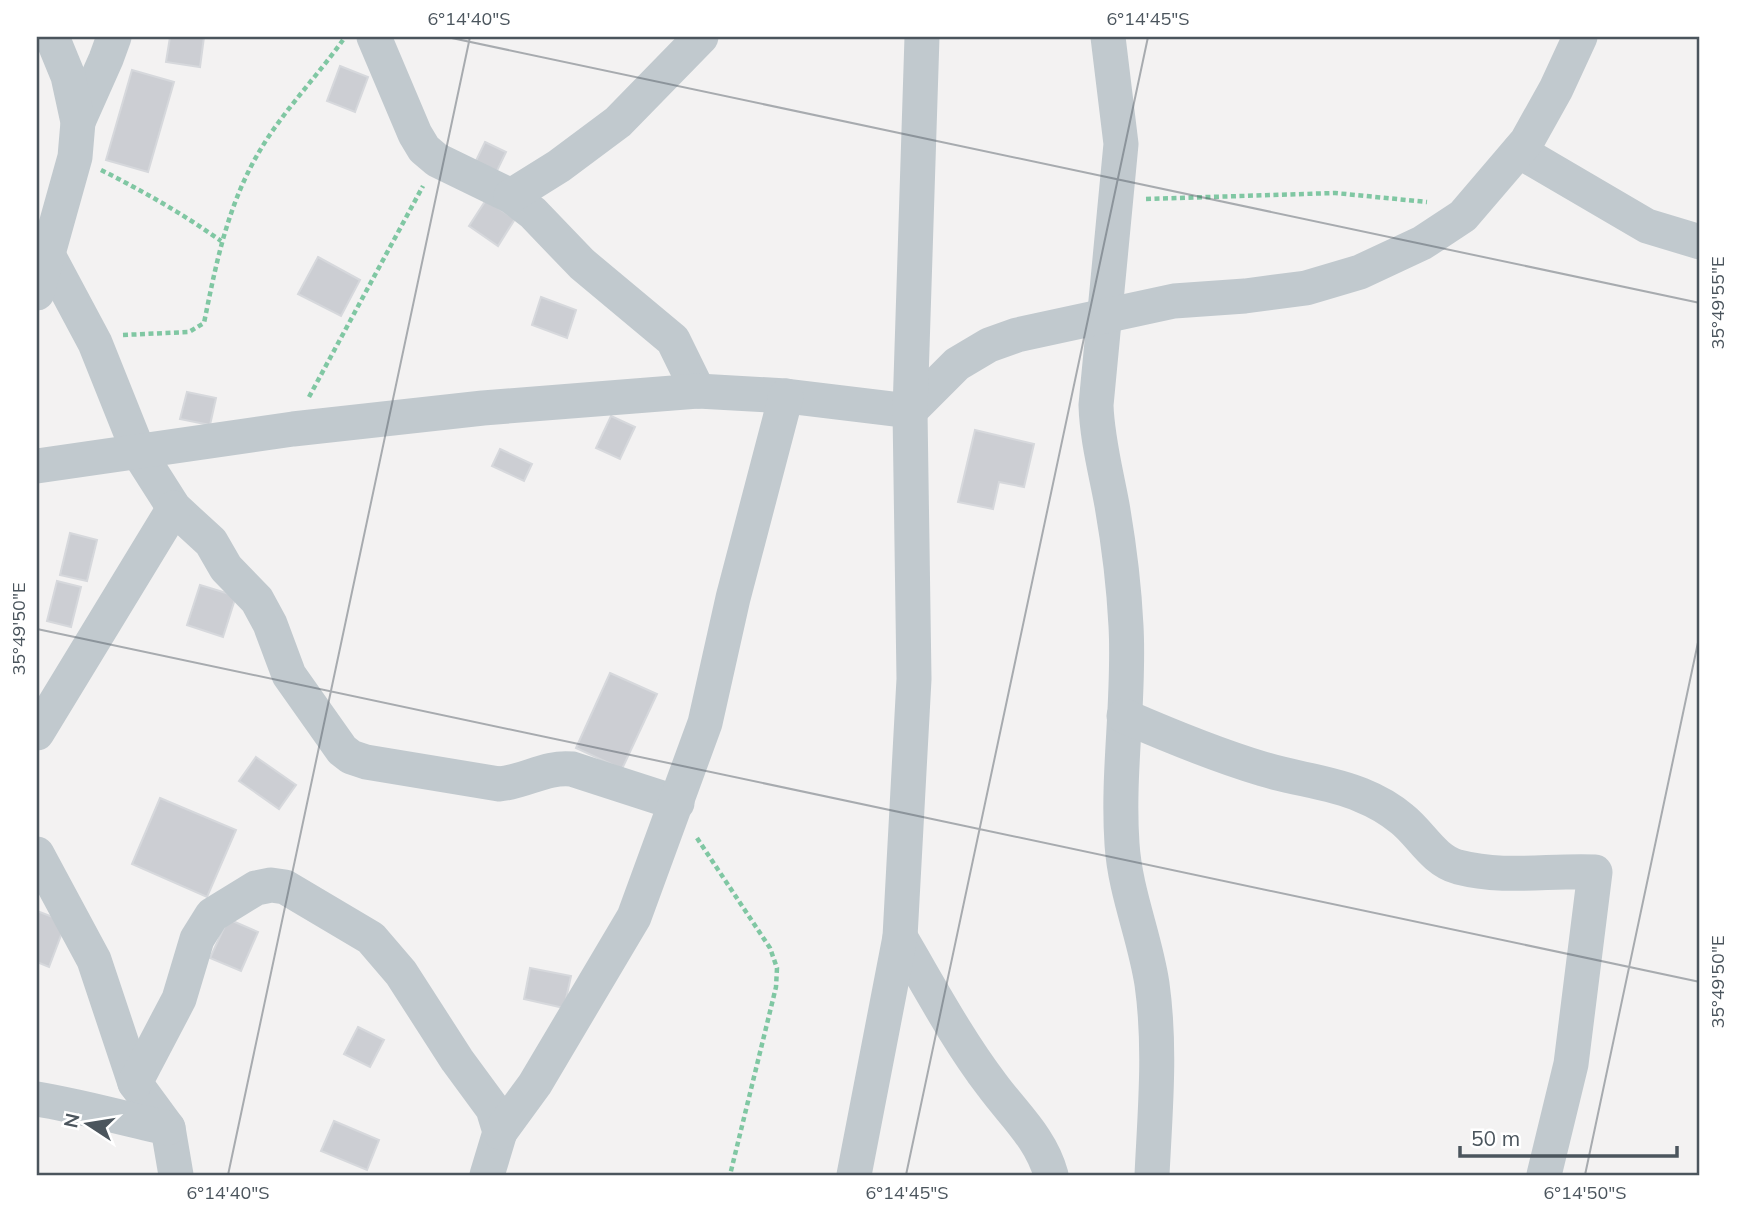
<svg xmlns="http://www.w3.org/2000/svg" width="1737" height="1212" viewBox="0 0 1737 1212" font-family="Mulish,sans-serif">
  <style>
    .building { fill: #ccced3; stroke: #d6d8dc; stroke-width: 2 }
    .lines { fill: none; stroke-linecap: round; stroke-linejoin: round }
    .path { stroke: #80c7a3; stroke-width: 4.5; stroke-dasharray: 5 3.5; stroke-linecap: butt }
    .minor { stroke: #c1c9ce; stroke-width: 35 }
    .ticks { fill: none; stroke: #4b555d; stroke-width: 2; stroke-opacity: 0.45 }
    .neatline { fill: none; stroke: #4b555d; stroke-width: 2.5 }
    .ticks-label { font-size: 18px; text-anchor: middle; fill: #4b555d }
  </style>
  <rect width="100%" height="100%" fill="#f3f2f2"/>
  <g class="building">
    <polygon points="170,37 204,37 200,67 166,62"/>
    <polygon points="340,66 368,77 355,112 327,101"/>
    <polygon points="132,70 174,82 148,172 106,160"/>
    <polygon points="485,142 506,152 494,177 473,167"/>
    <polygon points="486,200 515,219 498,246 469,226"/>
    <polygon points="318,257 360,280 341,316 298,294"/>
    <polygon points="541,297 576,310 567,338 532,325"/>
    <polygon points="187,392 216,398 210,425 180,419"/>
    <polygon points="611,416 635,427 620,459 596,448"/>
    <polygon points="975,430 1034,444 1024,487 999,482 993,509 958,502"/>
    <polygon points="500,449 532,464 524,481 492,466"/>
    <polygon points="70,533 97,540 87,581 60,575"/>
    <polygon points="57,581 81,587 71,627 47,621"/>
    <polygon points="200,585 236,596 223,637 187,625"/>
    <polygon points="610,673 657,694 622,769 576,748"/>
    <polygon points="256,757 296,785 279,809 239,781"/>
    <polygon points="160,798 236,830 207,897 132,864"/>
    <polygon points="37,911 66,922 49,967 37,962"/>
    <polygon points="228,919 258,932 241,971 210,958"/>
    <polygon points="530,968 571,976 564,1008 524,999"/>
    <polygon points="358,1027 384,1040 370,1067 344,1054"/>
    <polygon points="334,1121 379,1140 367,1170 321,1151"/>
  </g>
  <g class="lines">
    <g class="path">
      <path d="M 101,170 C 143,191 183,214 221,241"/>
      <polyline points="1146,199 1335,193 1427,202"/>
      <path d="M 123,335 L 189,332 L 204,323 C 218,254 230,193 271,133 C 293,101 320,72 343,40"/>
      <polyline points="309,397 423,186"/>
      <polyline points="697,838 770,948 777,968 776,987 730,1175"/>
    </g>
    <g class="minor">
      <polyline points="374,37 415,134 424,149 437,160 511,196 533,213 582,264 673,340 698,391"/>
      <path d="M 1108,37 L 1121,144 L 1096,405 C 1097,439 1106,472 1112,505 C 1119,545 1124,586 1126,626 C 1130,699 1117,771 1122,844 C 1125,892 1145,937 1152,984 C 1161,1048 1155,1112 1152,1175"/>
      <polyline points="78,122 106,59 114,37"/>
      <polyline points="1519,151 1647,226 1700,242"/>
      <polyline points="511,196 559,166 618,122 701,37"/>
      <path d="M 48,255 L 95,343 L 139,453 L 174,508 L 211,542 L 226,568 L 257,600 L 270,624 L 289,675 L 342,750 L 351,757 L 366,762 L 499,784 C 525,782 546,766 572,769 L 677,803"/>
      <polyline points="37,293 75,157 78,122 68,76 52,37"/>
      <polyline points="37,466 293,429 483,408 698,391 786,396 910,411 957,364 989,345 1017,335 1174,301 1245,296 1306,288 1360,272 1422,243 1463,216 1527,141 1556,89 1580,37"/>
      <path d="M 1124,716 C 1170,736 1216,755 1263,769 C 1295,779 1330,782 1361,795 C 1376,801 1390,809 1402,819 C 1421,834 1433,860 1458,867 C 1505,879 1547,870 1595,872 L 1571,1064 L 1544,1175"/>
      <polyline points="37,733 174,508"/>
      <polyline points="37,854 94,960 135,1083 168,1128 176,1175"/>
      <path d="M 900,937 C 929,986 957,1039 992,1085 C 1014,1115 1041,1138 1051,1175"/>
      <polyline points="135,1083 179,999 197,939 212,915 256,888 271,885 285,887 371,938 401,973 457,1060 493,1109 500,1132 487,1175"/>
      <path d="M 37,1099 C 81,1106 124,1119 168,1128"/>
      <polyline points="500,1132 535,1084 634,917 705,723 733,598 786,396"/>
      <polyline points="854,1175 900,937 914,679 910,411 922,37"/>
    </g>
  </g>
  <path class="ticks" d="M 447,37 L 1700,303M 37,629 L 1700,982M 228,1175 L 470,37M 906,1175 L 1148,37M 1585,1175 L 1700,633"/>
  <rect width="1737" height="1212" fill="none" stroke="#ffffff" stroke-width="77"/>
  <g transform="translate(88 1124) rotate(282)" stroke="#ffffff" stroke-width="5" paint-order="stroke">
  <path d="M0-5L12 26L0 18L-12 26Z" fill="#4b555d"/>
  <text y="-10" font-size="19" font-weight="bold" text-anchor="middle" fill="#4b555d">N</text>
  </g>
  <path d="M1460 1146v10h217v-10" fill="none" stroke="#4b555d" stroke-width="3.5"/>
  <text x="1471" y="1146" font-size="21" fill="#4b555d" stroke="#ffffff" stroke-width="5" paint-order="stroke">50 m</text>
  <rect x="38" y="38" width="1660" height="1136" class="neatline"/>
  <g class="ticks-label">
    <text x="469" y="25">6°14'40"S</text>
    <text x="1148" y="25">6°14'45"S</text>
    <text transform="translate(1718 303) rotate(-90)" y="6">35°49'55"E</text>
    <text transform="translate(19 629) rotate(-90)" y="6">35°49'50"E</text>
    <text transform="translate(1718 982) rotate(-90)" y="6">35°49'50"E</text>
    <text x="228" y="1199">6°14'40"S</text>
    <text x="907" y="1199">6°14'45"S</text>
    <text x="1585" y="1199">6°14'50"S</text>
  </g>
</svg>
